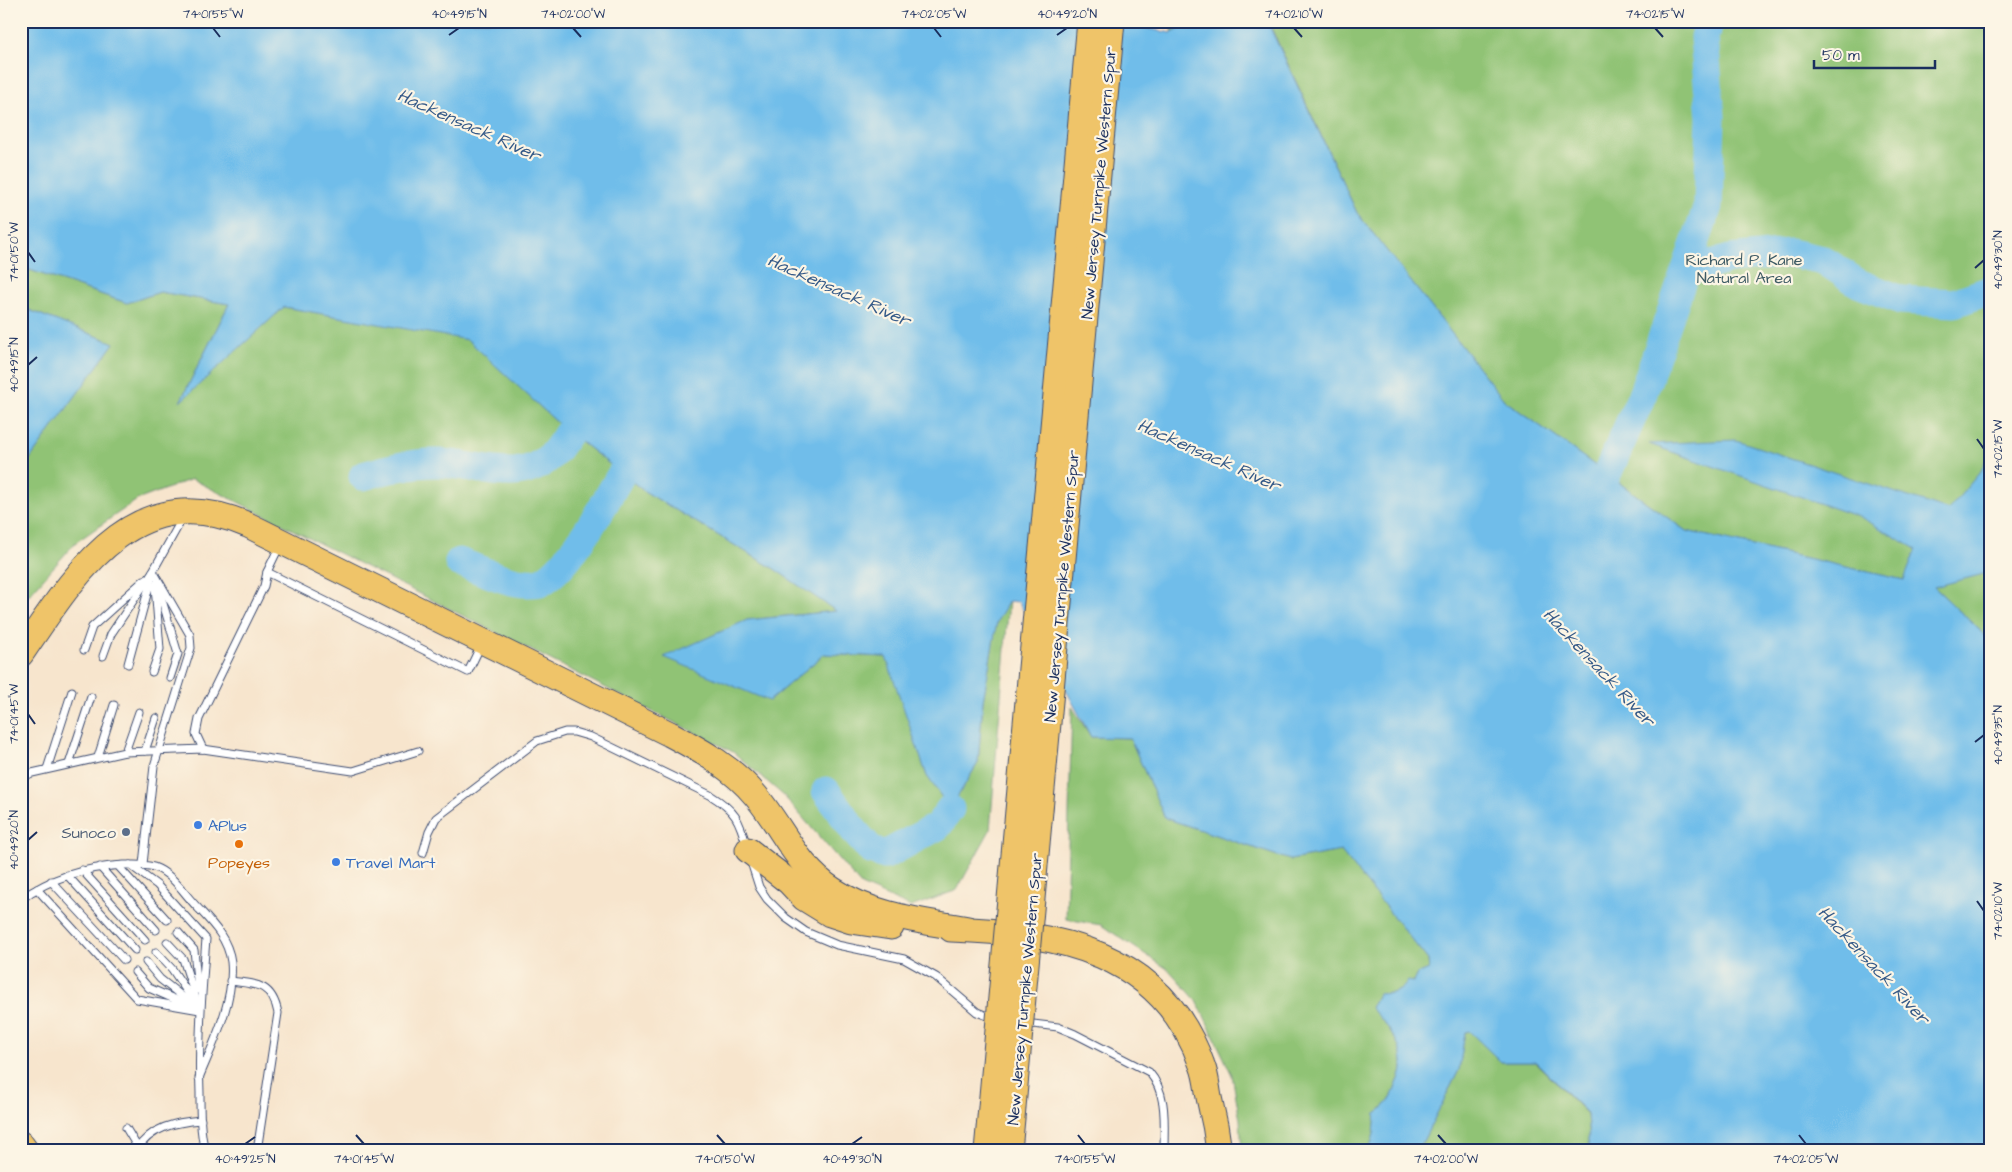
<svg xmlns="http://www.w3.org/2000/svg" width="2012" height="1172" viewBox="0 0 2012 1172" font-family="'Architects Daughter',sans-serif">
  <style>
    .green { fill: #90c374; stroke: #567969 }
    .water { fill: #70bdea; stroke: #4676a4 }
    .lines { fill: none; stroke-linecap: round; stroke-linejoin: round }
    .river { stroke: #70bdea; stroke-width: 29 }
    .lane-casing { stroke: #3c4a6f; stroke-width: 9 }
    .highway-casing { stroke: #3c4a6f; stroke-width: 27 }
    .lane { stroke: #fff; stroke-width: 7 }
    .highway { stroke: #efc469; stroke-width: 25 }
    .highway-bridge-casing { stroke: #3c4a6f; stroke-width: 27; stroke-linecap: butt }
    .highway-bridge { stroke: #efc469; stroke-width: 25 }
    .ticks { fill: none; stroke: #1b2f5e; stroke-width: 2 }
    .shop-dot { fill: #3f7fe0; stroke: #fcf5e5; stroke-width: 2 }
    .service-dot { fill: #5c6f8a; stroke: #fcf5e5; stroke-width: 2 }
    .food-dot { fill: #e8710a; stroke: #fcf5e5; stroke-width: 2 }
    .labels { text-anchor: middle; stroke-width: 4.5; stroke-linejoin: round; paint-order: stroke }
    .street-label { font-size: 16px; fill: #1b2f5e; stroke: #fcf5e5 }
    .park-label { font-size: 16px; fill: #3e5b65; stroke: #fcf5e5 }
    .shop-label { font-size: 16px; fill: #366cbe; stroke: #fcf5e5; text-anchor: start }
    .service-label { font-size: 16px; fill: #4e5e75; stroke: #fcf5e5; text-anchor: end }
    .food-label { font-size: 16px; fill: #c56008; stroke: #fcf5e5 }
    .water-label { font-size: 18px; font-style: italic; fill: #355a88; stroke: #fcf5e5 }
    .neatline { fill: none; stroke: #1b2f5e; stroke-width: 2 }
    .ticks-label { font-size: 12px; text-anchor: middle; fill: #1b2f5e }
  </style>
  <rect width="100%" height="100%" fill="#fcf5e5"/>
  <filter id="ink" filterUnits="userSpaceOnUse"><feTurbulence type="fractalNoise" baseFrequency=".02" numOctaves="2"/><feDisplacementMap in="SourceGraphic" scale="10" xChannelSelector="R" yChannelSelector="G"/><feConvolveMatrix kernelMatrix="1 2 1 2 8 2 1 2 1" color-interpolation-filters="sRGB"/></filter>
  <filter id="wash" filterUnits="userSpaceOnUse"><feTurbulence type="fractalNoise" baseFrequency=".0096" numOctaves="4" result="noise"/><feDisplacementMap in="SourceGraphic" scale="20" xChannelSelector="R" yChannelSelector="G"/><feGaussianBlur stdDeviation="1.12" result="paint"/><feColorMatrix in="noise" values="0 0 0 0 0 0 0 0 0 0 0 0 0 0 0 0 0 1.4 0 .05"/><feComposite in="paint" operator="in"/></filter>
  <g filter="url(#wash)">
    <rect width="100%" height="100%" fill="#f7e5cd"/>
    <g class="green">
      <polygon points="1173,21 1195,21 1172,33"/>
      <polygon points="1268,21 1991,21 1991,641 1934,587 1686,531 1504,400 1357,213"/>
      <polygon points="21,267 127,303 160,292 229,304 181,400 284,307 468,339 561,426 644,491 773,568 837,611 747,620 769,701 824,654 887,657 927,776 950,808 978,763 983,701 997,621 1009,600 990,830 957,890 911,907 861,885 784,796 733,752 192,479 137,500 75,543 27,597 21,607 21,471 114,343 21,307"/>
      <path d="M 1072,707 L 1091,737 L 1130,738 L 1165,818 L 1290,860 L 1341,851 L 1428,960 L 1429,969 L 1417,974 L 1413,982 L 1408,982 C 1400,994 1392,993 1378,994 L 1371,1008 C 1386,1024 1404,1044 1402,1068 C 1402,1074 1398,1081 1396,1086 C 1392,1098 1386,1107 1376,1113 L 1374,1134 L 1369,1151 L 1242,1151 L 1240,1120 L 1232,1075 L 1197,1001 L 1169,970 L 1101,925 L 1066,919 Z"/>
      <polygon points="1470,1031 1501,1062 1535,1062 1587,1114 1590,1151 1418,1151 1459,1070 1465,1032"/>
    </g>
    <g class="water">
      <path d="M 21,21 L 1062,21 L 1133,26 L 1172,33 L 1195,21 L 1267,21 L 1357,213 L 1504,400 L 1686,531 L 1904,580 L 1916,549 L 1862,518 L 1649,444 L 1736,440 L 1948,510 L 1981,471 L 1991,448 L 1991,572 L 1934,587 L 1991,641 L 1991,1151 L 1590,1151 L 1587,1113 L 1536,1062 L 1501,1062 L 1469,1031 L 1465,1032 L 1459,1070 L 1418,1151 L 1369,1151 L 1374,1134 L 1376,1113 C 1386,1107 1392,1098 1396,1086 C 1398,1081 1402,1074 1402,1068 C 1404,1044 1386,1024 1371,1008 L 1378,994 C 1392,993 1400,994 1408,981 L 1413,982 L 1417,974 L 1429,969 L 1428,960 L 1341,851 L 1290,860 L 1165,818 L 1130,738 L 1091,737 L 1019,602 L 1009,601 L 997,621 L 983,701 L 978,763 L 950,809 L 927,776 L 886,657 L 824,654 L 769,701 L 664,657 L 747,620 L 836,611 L 773,568 L 644,491 L 561,426 L 468,340 L 284,307 L 180,402 L 229,304 L 160,292 L 127,303 L 21,267 Z"/>
      <polygon points="21,307 114,343 21,471"/>
    </g>
    <g class="lines">
      <g class="river">
        <polyline points="1687,271 1730,259 1790,253 1823,260 1858,283 1901,300 1954,303 1991,290"/>
        <polyline points="1607,474 1643,393 1708,206 1711,117 1704,37 1710,21"/>
        <path d="M 363,476 C 388,469 413,462 439,463 C 480,464 519,488 553,454 C 559,448 564,439 569,432"/>
        <path d="M 459,562 C 477,568 510,584 528,583 C 533,583 539,583 543,581 C 572,564 605,502 622,473"/>
        <polyline points="826,791 855,832 871,850 885,855 938,826 950,809"/>
      </g>
    </g>
  </g>
  <g filter="url(#ink)">
    <g class="lines">
      <defs>
        <g id="lane">
          <polyline points="267,572 468,672 481,645"/>
          <polyline points="157,583 178,654 170,678"/>
          <polyline points="84,650 92,627 144,580"/>
          <polyline points="103,656 111,634 153,571 182,519"/>
          <polyline points="128,664 152,576"/>
          <polyline points="152,672 160,649 155,586"/>
          <polyline points="203,749 196,734 199,719 264,586 267,572 280,545"/>
          <polyline points="145,751 156,718"/>
          <polyline points="125,752 139,712"/>
          <polyline points="98,757 114,705"/>
          <polyline points="69,764 91,697"/>
          <polyline points="47,769 72,691"/>
          <polyline points="21,778 32,773 125,752 203,749 353,771 418,751"/>
          <path d="M 423,853 L 429,832 L 436,818 L 537,741 L 565,732 L 574,732 L 591,737 L 710,795 C 736,811 739,819 747,847"/>
          <polyline points="751,862 759,887 767,899 786,918 806,932 837,945 904,959 936,977 977,1012 995,1019"/>
          <polyline points="143,864 154,766 191,648 190,635 153,571"/>
          <path d="M 130,865 L 157,885 L 206,939 C 202,990 198,1041 200,1093 C 200,1112 200,1132 205,1151"/>
          <polyline points="118,866 167,920"/>
          <polyline points="100,867 156,930"/>
          <polyline points="82,870 145,940"/>
          <polyline points="67,875 135,950"/>
          <polyline points="51,881 124,960"/>
          <polyline points="37,889 137,999 200,1010"/>
          <path d="M 21,899 C 52,877 86,867 124,865 C 134,865 144,864 154,867 C 172,873 185,895 198,908 C 213,924 228,939 231,962 C 235,1000 213,1044 199,1078"/>
          <polyline points="178,932 194,950 198,990"/>
          <polyline points="167,942 183,959 199,1008"/>
          <polyline points="156,952 172,969 194,1002"/>
          <polyline points="146,962 160,979 192,1004"/>
          <polyline points="135,972 149,988 188,1005"/>
          <path d="M 230,981 C 256,984 272,983 278,1013 L 257,1151"/>
          <path d="M 1025,1023 L 1058,1027 L 1075,1034 L 1149,1072 C 1168,1094 1164,1123 1164,1151"/>
          <polyline points="126,1128 138,1148"/>
          <polyline points="87,1150 88,1151"/>
          <path d="M 136,1151 C 150,1127 176,1122 201,1120"/>
        </g>
        <g id="highway">
          <path d="M 21,654 C 76,573 134,476 248,525 L 670,734 C 702,751 733,768 756,796 C 783,828 797,867 833,890 C 872,916 923,921 968,929"/>
          <polyline points="748,850 789,882 804,898 830,914 851,921 891,927"/>
          <path d="M 951,929 C 1058,933 1162,951 1202,1065 C 1207,1077 1207,1090 1210,1102 C 1214,1118 1217,1134 1219,1151"/>
          <polyline points="21,1144 26,1151"/>
        </g>
      </defs>
      <use href="#lane" class="lane-casing"/>
      <use href="#highway" class="highway-casing"/>
      <use href="#lane" class="lane"/>
      <use href="#highway" class="highway"/>
      <defs>
        <g id="highway-bridge">
          <polyline points="987,1151 1090,21"/>
          <polyline points="1009,1151 1112,21"/>
        </g>
      </defs>
      <use href="#highway-bridge" class="highway-bridge-casing"/>
      <use href="#highway-bridge" class="highway-bridge"/>
    </g>
  </g>
  <path class="ticks" d="M 213,28 L 220,37M 573,28 L 581,37M 934,28 L 941,37M 1294,28 L 1302,37M 1655,28 L 1663,37M 449,35 L 459,28M 1057,35 L 1067,28M 28,252 L 35,262M 1975,268 L 1984,260M 28,365 L 37,357M 1977,439 L 1984,449M 28,714 L 35,724M 1975,742 L 1984,735M 28,840 L 37,832M 1977,901 L 1984,911M 356,1135 L 364,1144M 717,1135 L 725,1144M 1078,1135 L 1085,1144M 1438,1135 L 1446,1144M 1799,1135 L 1806,1144M 245,1144 L 255,1137M 852,1144 L 862,1137"/>
  <g class="shop-dot">
    <circle cx="198" cy="825" r="5"/>
    <circle cx="336" cy="862" r="5"/>
  </g>
  <circle class="service-dot" cx="126" cy="832" r="5"/>
  <circle class="food-dot" cx="239" cy="844" r="5"/>
  <g class="labels">
    <g class="street-label">
      <text transform="translate(1098 183) rotate(-85)" y="6">New Jersey Turnpike Western Spur</text>
      <text transform="translate(1061 586) rotate(-85)" y="6">New Jersey Turnpike Western Spur</text>
      <text transform="translate(1024 989) rotate(-85)" y="6">New Jersey Turnpike Western Spur</text>
    </g>
    <g class="park-label">
      <text x="1744" y="265">Richard P. Kane<tspan x="1744" dy="18">Natural Area</tspan></text>
    </g>
    <g class="shop-label">
      <text x="208" y="831">APlus</text>
      <text x="346" y="868">Travel Mart</text>
    </g>
    <g class="service-label">
      <text x="116" y="838">Sunoco</text>
    </g>
    <g class="food-label">
      <text x="239" y="868">Popeyes</text>
    </g>
    <g class="water-label">
      <text transform="translate(469 125) rotate(24)" y="6">Hackensack River</text>
      <text transform="translate(839 290) rotate(24)" y="6">Hackensack River</text>
      <text transform="translate(1209 455) rotate(24)" y="6">Hackensack River</text>
      <text transform="translate(1599 667) rotate(47)" y="6">Hackensack River</text>
      <text transform="translate(1874 965) rotate(47)" y="6">Hackensack River</text>
    </g>
  </g>
  <rect width="2012" height="1172" fill="none" stroke="#fcf5e5" stroke-width="55"/>
  <path d="M1814 60v8h121v-8" fill="none" stroke="#1b2f5e" stroke-width="2.5"/>
  <text x="1822" y="60" font-size="15" fill="#1b2f5e" stroke="#fcf5e5" stroke-width="4" paint-order="stroke">50 m</text>
  <rect x="28" y="28" width="1956" height="1116" class="neatline"/>
  <g class="ticks-label">
    <text x="213" y="18">74°01'55"W</text>
    <text x="459" y="18">40°49'15"N</text>
    <text x="573" y="18">74°02'00"W</text>
    <text x="934" y="18">74°02'05"W</text>
    <text x="1067" y="18">40°49'20"N</text>
    <text x="1294" y="18">74°02'10"W</text>
    <text x="1655" y="18">74°02'15"W</text>
    <text transform="translate(14 252) rotate(-90)" y="4">74°01'50"W</text>
    <text transform="translate(1998 260) rotate(-90)" y="4">40°49'30"N</text>
    <text transform="translate(14 365) rotate(-90)" y="4">40°49'15"N</text>
    <text transform="translate(1998 449) rotate(-90)" y="4">74°02'15"W</text>
    <text transform="translate(14 714) rotate(-90)" y="4">74°01'45"W</text>
    <text transform="translate(1998 735) rotate(-90)" y="4">40°49'35"N</text>
    <text transform="translate(14 840) rotate(-90)" y="4">40°49'20"N</text>
    <text transform="translate(1998 911) rotate(-90)" y="4">74°02'10"W</text>
    <text x="245" y="1163">40°49'25"N</text>
    <text x="364" y="1163">74°01'45"W</text>
    <text x="725" y="1163">74°01'50"W</text>
    <text x="852" y="1163">40°49'30"N</text>
    <text x="1085" y="1163">74°01'55"W</text>
    <text x="1446" y="1163">74°02'00"W</text>
    <text x="1806" y="1163">74°02'05"W</text>
  </g>
</svg>
